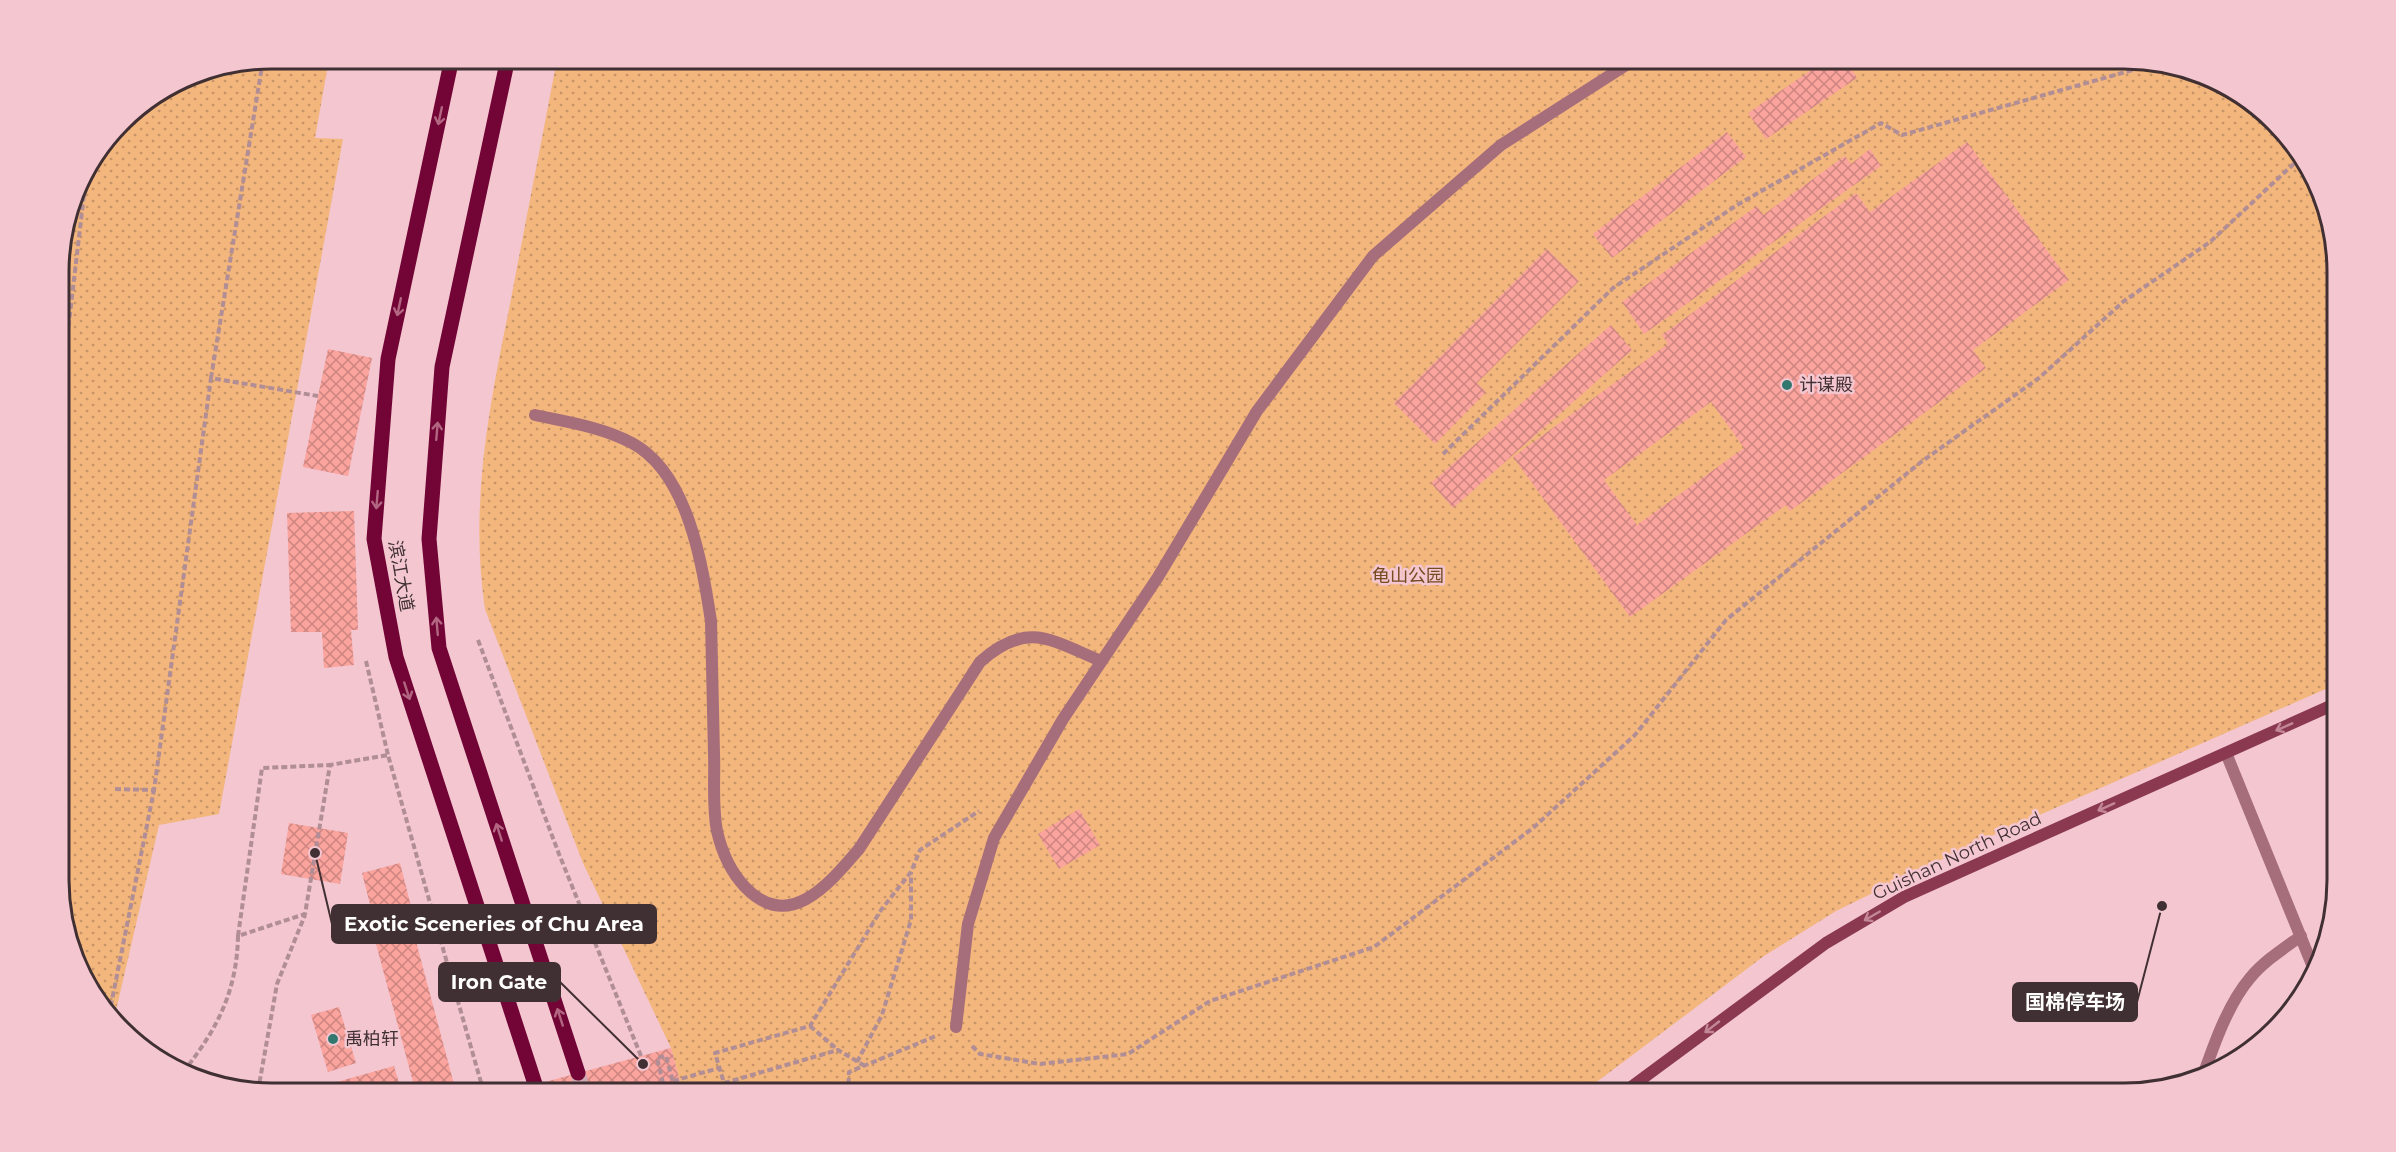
<svg xmlns="http://www.w3.org/2000/svg" width="2396" height="1152" viewBox="0 0 2396 1152" font-family="Montserrat,'Noto Sans SC',sans-serif">
  <style>
    .park { fill: url(#park-dots) }
    .building { fill: url(#building-cross-hatch); fill-rule: evenodd }
    .lines { fill: none; stroke-linecap: round; stroke-linejoin: round }
    .primary-tunnel { stroke: #cfa8b1; stroke-width: 15; stroke-dasharray: 15 8; stroke-linecap: butt }
    .path { stroke: #b18e96; stroke-width: 4; stroke-dasharray: 6 3; stroke-linecap: butt }
    .lane { stroke: #a66d7b; stroke-width: 12 }
    .secondary { stroke: #8a3951; stroke-width: 12 }
    .primary { stroke: #720535; stroke-width: 15 }
    .path-bridge { stroke: #b18e96; stroke-width: 4; stroke-dasharray: 6 3; stroke-linecap: butt }
    .oneway { stroke: #b26682 }
    .oneway2 { stroke: #c48797 }
    .poi-dot { fill: #32786f; stroke: #f3c6d0; stroke-width: 2 }
    .labels { text-anchor: middle; stroke-width: 5; stroke-linejoin: round; paint-order: stroke }
    .poi-label { font-size: 18px; fill: #413033; stroke: #f3c6d0; text-anchor: start }
    .street-label { font-size: 18px; fill: #413033; stroke: #f3c6d0 }
    .park-label { font-size: 18px; fill: #754b1f; stroke: #f3c6d0 }
    .rim { fill: none; stroke: #413033; stroke-width: 3 }
    .leader { fill: none; stroke: #413033; stroke-width: 2 }
    .callout-dot { fill: #413033; stroke: #f3c6d0; stroke-width: 2 }
    .callout { fill: #413033; stroke: #413033; stroke-width: 2 }
    .callout-label { font-size: 20px; text-anchor: middle; font-weight: bold; fill: #fff }
  </style>
  <defs>
    <pattern id="park-dots" width="8" height="8" patternUnits="userSpaceOnUse" patternTransform="scale(1.5)"><rect width="8" height="8" fill="#f3b67d"/><path d="M2 2h.1M6 6h.1" fill="none" stroke="#c69467" stroke-width="1.8" stroke-linecap="round"/></pattern>
    <pattern id="building-cross-hatch" width="8" height="8" patternUnits="userSpaceOnUse" patternTransform="scale(1.5)"><rect width="8" height="8" fill="#fba39d"/><path d="M0 0l8 8M0 8l8-8" fill="none" stroke="#cd8581"/></pattern>
  </defs>
  <rect width="100%" height="100%" fill="#f3c6d0"/>
  <g class="park">
    <polygon points="272,58 329,59 315,138 343,139 219,814 159,825 114,1019 103,1010 60,908 59,258 81,177 131,112 190,75"/>
    <path d="M 2124,58 L 2206,75 L 2294,142 L 2336,244 L 2337,684 L 1971,845 L 1836,911 L 1764,956 L 1598,1081 L 1577,1093 L 683,1093 L 671,1048 L 583,863 L 485,609 C 469,502 490,403 511,299 C 526,219 542,139 557,59 Z"/>
  </g>
  <g class="building">
    <polygon points="1829,58 1845,58 1857,78 1766,139 1748,113"/>
    <polygon points="1727,132 1746,157 1612,258 1593,234"/>
    <path d="M 1967,142 L 2069,280 L 1973,350 L 1986,368 L 1790,511 L 1786,505 L 1630,617 L 1513,457 L 1668,344 L 1662,335 L 1856,193 L 1870,212 ZM 1711,402 L 1744,448 L 1637,525 L 1604,480 Z"/>
    <polygon points="1870,149 1881,166 1644,334 1622,302 1757,206 1763,215 1845,156 1851,164"/>
    <polygon points="1547,249 1579,281 1477,383 1486,392 1435,444 1394,403"/>
    <polygon points="1611,325 1632,350 1453,508 1431,483"/>
    <polygon points="328,349 372,358 348,476 303,467"/>
    <polygon points="354,511 358,630 351,630 354,665 324,668 322,632 291,632 287,513"/>
    <polygon points="1079,809 1100,845 1059,869 1038,834"/>
    <polygon points="289,823 348,833 340,884 281,874"/>
    <polygon points="400,863 414,918 410,919 455,1088 436,1093 416,1093 372,929 376,928 362,873"/>
    <polygon points="339,1007 356,1063 328,1072 311,1015"/>
    <polygon points="671,1048 683,1093 504,1093"/>
    <polygon points="394,1066 402,1093 329,1093 326,1085"/>
  </g>
  <g class="lines">
    <polyline class="primary-tunnel" points="578,1073 584,1093"/>
    <g class="path">
      <polyline points="211,378 263,60"/>
      <polyline points="59,407 87,169"/>
      <polyline points="1443,454 1613,288 1737,205 1881,123 1902,135 2154,64"/>
      <polyline points="478,640 559,854 641,1056"/>
      <polyline points="366,661 388,755"/>
      <polyline points="115,789 154,790 211,378 318,396"/>
      <polyline points="238,936 262,768 330,765"/>
      <polyline points="109,1015 154,790"/>
      <polyline points="810,1026 838,1050"/>
      <polyline points="972,1046 980,1054 1040,1064 1128,1054 1210,1001 1374,947 1533,828 1635,735 1726,620 1921,462 2039,378 2124,301 2210,242 2300,158"/>
      <polyline points="857,1062 882,1015 911,920 911,872"/>
      <polyline points="865,1066 838,1050 724,1083 715,1053 810,1026 881,910 911,872 920,850 979,811"/>
      <path d="M 183,1072 C 217,1030 237,991 238,936 L 305,914 L 330,765 L 388,755 L 484,1093"/>
      <polyline points="673,1081 719,1068"/>
      <polyline points="663,1083 657,1058 666,1056 676,1093"/>
      <polyline points="258,1091 277,984 305,915"/>
      <polyline points="848,1093 849,1072 936,1036"/>
    </g>
    <g class="lane">
      <path d="M 535,415 C 567,422 602,427 632,443 C 688,473 702,563 711,621 C 712,665 713,709 714,754 C 715,779 712,806 717,831 C 722,853 730,871 745,887 C 789,933 829,884 859,849 L 980,662 C 1027,620 1051,640 1101,661"/>
      <polyline points="2226,753 2315,972"/>
      <polyline points="956,1027 968,924 994,838 1063,719 1158,577 1257,411 1373,256 1501,145 1637,58"/>
      <path d="M 2205,1070 C 2216,1039 2229,1003 2250,978 C 2264,961 2283,949 2301,936"/>
    </g>
    <polyline class="secondary" points="1623,1093 1826,943 1904,897 2337,703"/>
    <g class="primary">
      <polyline points="452,58 388,359 374,539 396,657 535,1084"/>
      <polyline points="508,58 442,367 429,539 439,648 578,1073"/>
    </g>
    <polyline class="path-bridge" points="633,1092 663,1083 666,1093"/>
  </g>
  <defs><path id="oneway-shaft" d="M-6 0H5M1.5-3L5.5 0L1.5 3" fill="none" stroke-width="1.6" stroke-linecap="round" stroke-linejoin="round" transform="scale(1.5)"/></defs>
  <g class="oneway">
    <use href="#oneway-shaft" transform="translate(440 116) rotate(102)"/>
    <use href="#oneway-shaft" transform="translate(399 307) rotate(102)"/>
    <use href="#oneway-shaft" transform="translate(437 431) rotate(-85)"/>
    <use href="#oneway-shaft" transform="translate(377 500) rotate(95)"/>
    <use href="#oneway-shaft" transform="translate(437 626) rotate(-95)"/>
    <use href="#oneway-shaft" transform="translate(407 691) rotate(72)"/>
    <use href="#oneway-shaft" transform="translate(499 832) rotate(-108)"/>
    <use href="#oneway-shaft" transform="translate(560 1017) rotate(-108)"/>
  </g>
  <g class="oneway2">
    <use href="#oneway-shaft" transform="translate(2284 727) rotate(156)"/>
    <use href="#oneway-shaft" transform="translate(2106 807) rotate(156)"/>
    <use href="#oneway-shaft" transform="translate(1872 916) rotate(150)"/>
    <use href="#oneway-shaft" transform="translate(1712 1027) rotate(142)"/>
  </g>
  <g class="poi-dot">
    <circle cx="1787" cy="385" r="6"/>
    <circle cx="333" cy="1039" r="6"/>
  </g>
  <g class="labels">
    <g class="poi-label">
      <text x="1799" y="391">计谋殿</text>
      <text x="345" y="1045">禹柏轩</text>
    </g>
    <g class="street-label">
      <text transform="translate(401 576) rotate(80)" y="6">滨江大道</text>
      <text transform="translate(1957 856) rotate(-25)" y="6">Guishan North Road</text>
    </g>
    <g class="park-label">
      <text x="1408" y="582">龟山公园</text>
    </g>
  </g>
  <path d="M0 0H2396V1152H0ZM272 69H2124A203 203 0 0 1 2327 272V880A203 203 0 0 1 2124 1083H272A203 203 0 0 1 69 880V272A203 203 0 0 1 272 69Z" fill="#f3c6d0" fill-rule="evenodd"/>
  <path class="rim" d="M272 69H2124A203 203 0 0 1 2327 272V880A203 203 0 0 1 2124 1083H272A203 203 0 0 1 69 880V272A203 203 0 0 1 272 69Z"/>
  <path class="leader" d="M315 853L332 924M643 1064L560 982M2162 906L2137 1002"/>
  <g class="callout-dot">
    <circle cx="315" cy="853" r="6"/>
    <circle cx="643" cy="1064" r="6"/>
    <circle cx="2162" cy="906" r="6"/>
  </g>
  <g class="callout">
    <rect x="332" y="905" width="324" height="38" rx="6"/>
    <rect x="439" y="963" width="121" height="38" rx="6"/>
    <rect x="2013" y="983" width="124" height="38" rx="6"/>
  </g>
  <g class="callout-label">
    <text x="494" y="931">Exotic Sceneries of Chu Area</text>
    <text x="499" y="989">Iron Gate</text>
    <text x="2075" y="1009">国棉停车场</text>
  </g>
</svg>
